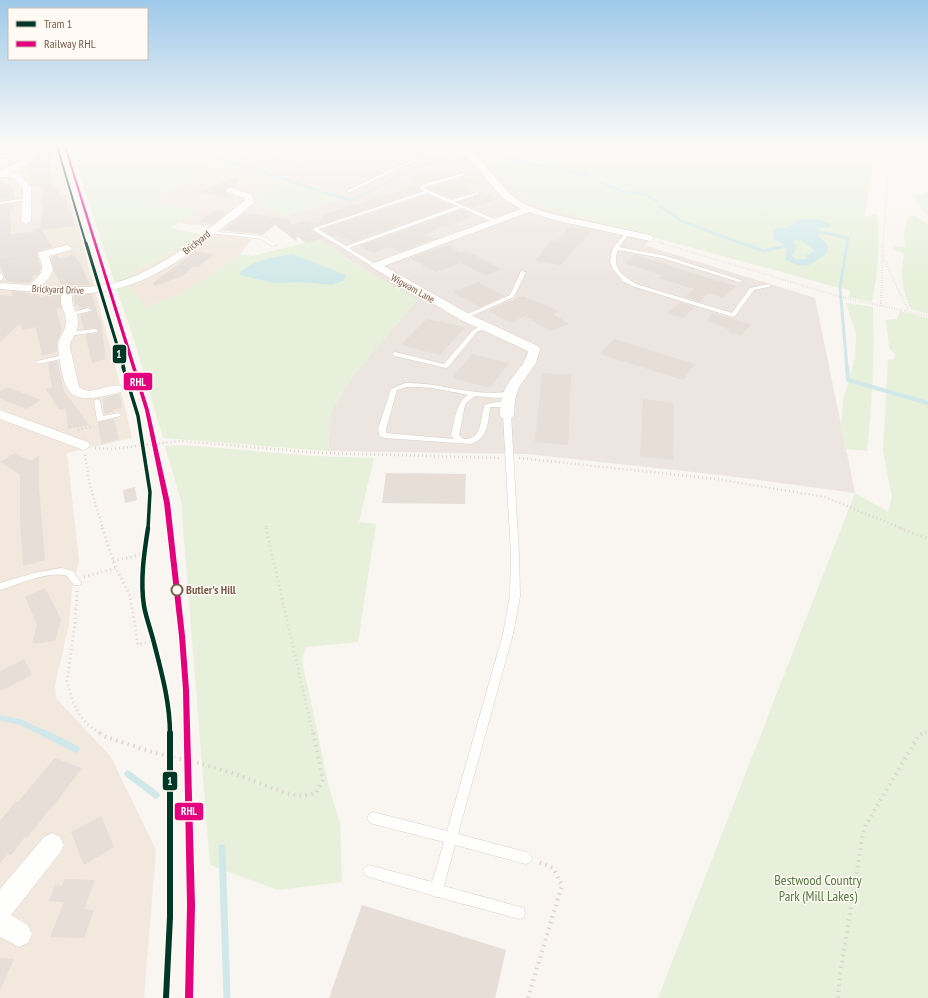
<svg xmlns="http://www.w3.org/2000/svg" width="928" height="998" viewBox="0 0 928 998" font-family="'PT Sans Narrow',sans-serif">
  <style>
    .residential { fill: #f2e8de }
    .industrial { fill: #ede5e0 }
    .green { fill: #e7f0db }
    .water { fill: #d0e8ea; fill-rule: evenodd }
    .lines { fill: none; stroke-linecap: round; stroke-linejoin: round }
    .stream-far4 { stroke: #d0e8ea; stroke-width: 2.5 }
    .stream-far3 { stroke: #d0e8ea; stroke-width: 3 }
    .stream-far2 { stroke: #d0e8ea; stroke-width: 4 }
    .stream-far1 { stroke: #d0e8ea; stroke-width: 5.5 }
    .stream { stroke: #d0e8ea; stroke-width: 7 }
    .building { fill: #e6ded7 }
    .lane-casing { stroke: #d7d1cb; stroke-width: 1 }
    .street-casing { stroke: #d7d1cb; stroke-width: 1 }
    .path-far4 { stroke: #dcd5d0; stroke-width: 1.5; stroke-dasharray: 0.5 1.5; stroke-linecap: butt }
    .path-far3 { stroke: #dcd5d0; stroke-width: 2; stroke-dasharray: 0.5 2; stroke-linecap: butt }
    .path-far2 { stroke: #dcd5d0; stroke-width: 2.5; stroke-dasharray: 1 3; stroke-linecap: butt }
    .path-far1 { stroke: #dcd5d0; stroke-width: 3; stroke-dasharray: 1 3.5; stroke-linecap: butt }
    .path { stroke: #dcd5d0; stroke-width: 4; stroke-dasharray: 1.5 4.5; stroke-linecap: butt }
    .lane { fill: #fefefd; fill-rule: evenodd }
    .street { fill: #fefefd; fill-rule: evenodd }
    .path-bridge { stroke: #dcd5d0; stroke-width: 2; stroke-dasharray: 0.5 2; stroke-linecap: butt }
    .rail-1-casing { stroke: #fffaf3; stroke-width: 3 }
    .rail-1 { fill: #e5007d; fill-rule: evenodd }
    .tram-1-far4-casing { stroke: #fffaf3; stroke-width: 3.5 }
    .tram-1-far3-casing { stroke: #fffaf3; stroke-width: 5 }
    .tram-1-far2-casing { stroke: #fffaf3; stroke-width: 6 }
    .tram-1-far1-casing { stroke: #fffaf3; stroke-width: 8 }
    .tram-1-casing { stroke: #fffaf3; stroke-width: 9 }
    .tram-1-far4 { stroke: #003828; stroke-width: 2 }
    .tram-1-far3 { stroke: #003828; stroke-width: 3 }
    .tram-1-far2 { stroke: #003828; stroke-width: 3.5 }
    .tram-1-far1 { stroke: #003828; stroke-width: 4.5 }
    .tram-1 { stroke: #003828; stroke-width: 6 }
    .stop-dot { fill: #fffaf3; stroke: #7a5c4d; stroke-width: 2 }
    .labels { text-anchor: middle; stroke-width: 3; stroke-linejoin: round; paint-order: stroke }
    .far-street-label { font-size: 10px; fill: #7a5c4d; stroke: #fffaf3 }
    .stop-label { font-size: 12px; font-weight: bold; fill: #7a5c4d; stroke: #fffaf3; text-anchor: start }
    .near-park-label { font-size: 14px; fill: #537a41; stroke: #fffaf3 }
    .line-badge { stroke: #fffaf3; stroke-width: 1.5 }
    .badge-label { font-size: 11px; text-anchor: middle; font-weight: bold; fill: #fff }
  </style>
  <rect width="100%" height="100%" fill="#f9f5f0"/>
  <g class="residential">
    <polygon points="0,146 55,146 77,223 115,365 132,438 67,453 79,560 72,588 69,624 55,685 56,698 111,757 156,850 144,998 0,998"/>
    <polygon points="223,163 286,183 256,202 284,217 263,235 221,231 213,227 178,223 199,211 148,201 193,177 201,170"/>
    <polygon points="217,234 252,239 240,254 183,293 146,307 125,281 133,271 154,262 203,235"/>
  </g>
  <polygon class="industrial" points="146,146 459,146 475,154 538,206 655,237 644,245 815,298 855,493 721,475 527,454 328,451 331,411 353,376 417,300 359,266 284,217 343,198 202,149 138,148"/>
  <g class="green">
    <polygon points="71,146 145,146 138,148 202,149 344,197 285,217 359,266 417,300 353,376 331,411 328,451 163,438 132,333 116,288 129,286 146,307 183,293 240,254 252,256 312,241 286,222 275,225 284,217 256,202 254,197 256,195 286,183 223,163 201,170 193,177 149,200 199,211 171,228 203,235 181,252 173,251 154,262 133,271 133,278 125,281 114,281"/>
    <path d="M 459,146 L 876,146 L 864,217 L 877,214 C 880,243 878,273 872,302 L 848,297 L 851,291 L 538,206 L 516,193 L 475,154 Z"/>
    <polygon points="928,190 928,216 920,208 915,195 926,194"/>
    <path d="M 908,216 L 916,216 L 928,224 L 928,314 L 911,309 C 902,290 900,275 904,255 L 902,252 L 893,250 L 895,246 L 905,247 L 904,233 Z"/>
    <path d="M 846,303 L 873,307 C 875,356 872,403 867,451 L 846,449 L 841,426 L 843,401 L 855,358 L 856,333 Z"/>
    <polygon points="900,311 928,318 928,998 658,998 855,493 888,512 892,497 883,451 888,360 894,359 895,354 889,348 886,320 897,319"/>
    <polygon points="185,445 311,456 374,458 359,522 376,524 358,642 306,647 302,660 329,787 340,824 342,882 278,890 210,865 181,501 165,446"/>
  </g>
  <g class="water">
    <path d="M 806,219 L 821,220 L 831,224 L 831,227 L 820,228 L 817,231 L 817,234 L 828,246 L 827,253 C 809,266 805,271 785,259 L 787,251 L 786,246 L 774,239 L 773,231 L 776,228 C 785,227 793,228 798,220 ZM 801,240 L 815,251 L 805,256 L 807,259 L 795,259 L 792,256 L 797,246 L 793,241 Z"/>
    <path d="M 292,254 L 343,274 L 346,276 L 343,281 L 331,285 L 302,282 L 274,283 L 240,275 L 241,271 C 256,259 273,258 292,254 Z"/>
  </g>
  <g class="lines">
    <g class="stream-far4">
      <polyline points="103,146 136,151 186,150 229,161 351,201 416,167 458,154"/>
      <polyline points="476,153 510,157 527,164 554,167 589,177"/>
      <polyline points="600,182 624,192 645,194 657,202"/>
      <polyline points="661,206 679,220 743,244"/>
      <polyline points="811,235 821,232 848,238 847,244"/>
      <polyline points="787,244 788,242"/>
    </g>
    <g class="stream-far3">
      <polyline points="741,243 764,251 786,246 788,243"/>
      <polyline points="847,368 840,288 847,243"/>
    </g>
    <polyline class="stream-far2" points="847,367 848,380 928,403"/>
    <polyline class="stream-far1" points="0,718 20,722 46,734"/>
    <g class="stream">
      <polyline points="44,733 76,749"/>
      <polyline points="128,774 156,795"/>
      <polyline points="222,848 227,998"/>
    </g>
  </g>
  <g class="building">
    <polygon points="27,146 28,148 51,146 52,158 49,160 52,188 40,189 40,185 32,187 30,184 28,166 39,153 39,151 31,148 29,150 10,153 6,150"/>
    <polygon points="293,146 332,146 332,147 300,159 277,151"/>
    <polygon points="441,168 456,174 421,184 419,189 420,191 311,228 311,230 324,238 306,243 298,237 296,238 297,242 275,225 263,234 224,230 229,226 227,226 244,213 289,219 291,225 303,221 320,223 322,215 420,184 406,178"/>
    <polygon points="240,176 236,188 229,186 225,190 226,193 234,196 233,199 198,192"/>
    <polygon points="464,177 475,181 463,185 477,191 451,198 427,188"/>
    <polygon points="0,179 15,190 15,198 0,200"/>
    <polygon points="57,187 59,196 67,195 67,211 71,210 75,226 42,230 52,247 38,251 37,255 41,268 39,274 32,276 33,280 29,283 7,282 0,265 0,205 14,204 14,209 10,209 11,234 32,232 33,229 40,228 44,204 42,205 42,189"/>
    <polygon points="480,192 498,199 473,208 459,202 479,195"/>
    <polygon points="427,195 454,206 353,242 336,235 332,236 322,229"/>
    <polygon points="216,210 228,211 213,224 199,221"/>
    <polygon points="462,210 465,211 462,212 472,217 444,227 439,226 439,229 425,234 434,239 399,252 390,247 373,253 360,246"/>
    <polygon points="569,227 592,231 567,257 561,265 535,261 551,240 557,241"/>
    <polygon points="446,245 461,253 466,251 502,269 486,275 460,263 436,272 410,258"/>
    <polygon points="196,251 214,254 198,267 194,266 182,276 155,286 153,283"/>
    <polygon points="57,255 59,258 74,255 80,263 90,285 62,285 54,271 51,257"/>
    <polygon points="635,255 674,266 672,267 736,286 723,298 708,293 700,302 685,297 694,289 659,278 662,275 624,263"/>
    <polygon points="478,282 505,296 480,307 453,292"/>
    <polygon points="11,291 38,294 40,297 53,295 60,295 61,308 56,309 62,330 57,343 57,352 42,356 36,327 23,330 20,323 0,342 0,295 13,296"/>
    <polygon points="92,294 98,316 100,316 101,322 106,359 92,363 85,335 97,333 98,330 95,328 84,329 80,315 90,312 92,310 88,307 79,309 78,305 75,306 74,298 74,295"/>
    <polygon points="523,296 559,311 553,314 569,324 550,331 525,316 511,323 488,310"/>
    <polygon points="680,302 694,307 683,318 668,313"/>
    <polygon points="711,313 751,324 741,336 728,332 730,330 708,321"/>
    <polygon points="427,319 465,327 440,355 401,345"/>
    <polygon points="614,339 695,364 683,380 600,354"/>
    <polygon points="472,354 509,363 490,388 452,378"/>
    <polygon points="57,361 64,391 89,425 68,429 66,408 59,410 46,389 52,388 48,363"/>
    <polygon points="542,373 571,375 568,445 535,442"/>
    <polygon points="7,387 26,394 41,400 27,409 8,402 0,398 0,391"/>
    <polygon points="119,394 122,408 113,410 113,412 104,414 103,398"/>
    <polygon points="643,399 674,403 673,460 640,456"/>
    <polygon points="114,419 119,439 101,444 98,422"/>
    <polygon points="15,453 30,461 39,456 39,486 45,560 23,566 20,523 20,474 0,462"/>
    <polygon points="386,473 466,474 465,504 382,503"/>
    <polygon points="135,487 137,500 125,503 123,490"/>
    <polygon points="45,588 61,619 55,641 32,644 37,624 25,597"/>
    <polygon points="24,659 32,675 0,691 0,671"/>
    <polygon points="55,758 82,768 53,806 52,806 27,838 25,837 11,855 8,854 0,863 0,821 16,801 18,802"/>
    <polygon points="101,816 114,847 84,865 71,832"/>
    <polygon points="65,879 95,880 84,909 94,910 84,938 50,937 64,902 49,901 55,885 62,886"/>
    <polygon points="362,905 506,950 495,998 329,998"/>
    <polygon points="0,958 14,959 0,990"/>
  </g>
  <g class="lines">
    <defs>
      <g id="lane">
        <polygon points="259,146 264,146 261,148 309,163 306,164 257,149 233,157 230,156"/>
        <polygon points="441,146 446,146 350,192 346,191"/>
        <polygon points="34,151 35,153 0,158 0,156"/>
        <path d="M 463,173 L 465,174 L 465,175 L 425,187 L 424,188 L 451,200 L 479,192 L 479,194 L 455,202 L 497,220 L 497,222 L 493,222 L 462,208 L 349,248 L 377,265 L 377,267 L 375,268 L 312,229 L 424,191 L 420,189 L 421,185 ZM 427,193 L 458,206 L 346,246 L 318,229 Z"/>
        <polygon points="27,198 29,199 29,200 0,204 0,202"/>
        <polygon points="208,231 263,236 277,245 272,246 262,239 210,233 208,233"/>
        <path d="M 626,232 L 630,233 L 619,247 L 666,256 L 744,281 L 739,282 L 662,258 L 618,250 C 611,268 622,275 636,284 L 732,313 L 750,288 L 769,284 L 772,286 L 754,290 L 735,316 L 733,317 L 632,286 L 623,281 L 613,269 L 610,262 L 611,255 L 613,248 Z"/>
        <polygon points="521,271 526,272 514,297 467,318 463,318 463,316 510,295"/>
        <polygon points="0,273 3,275 3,279 0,281"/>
        <polygon points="88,308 91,310 90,311 70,316 67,314"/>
        <polygon points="484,324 487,326 486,327 477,332 448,367 446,368 395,356 392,354 395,352 444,364 473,330"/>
        <polygon points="95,329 97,330 97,332 68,336 65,334 68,332"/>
        <polygon points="67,354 69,355 69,357 39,364 36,362 37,361"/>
        <path d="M 405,383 C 441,382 475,398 511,391 L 514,393 L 513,394 L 498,398 L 475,396 L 467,402 L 465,405 L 459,435 L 463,439 C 484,441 479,418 485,405 C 492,402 504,400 510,405 L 507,407 L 490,407 C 488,423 488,438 471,444 L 384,438 L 380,436 L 378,429 L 391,389 ZM 406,387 C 427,386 447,391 468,395 C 455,404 455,421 451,435 L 454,439 L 386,433 L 386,429 L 397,390 Z"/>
        <polygon points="97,399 100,401 103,416 118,413 122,415 120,416 100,421 97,421 94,401"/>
        <polygon points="507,413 511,415 519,554 520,596 513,634 458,834 526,852 530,854 532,858 530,862 526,864 455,845 444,886 524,908 525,913 524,918 519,919 438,897 436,897 431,895 369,877 365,875 363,871 365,867 369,865 432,882 444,842 373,824 369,822 367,818 369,814 373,812 447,831 503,634 510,596 511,554 503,415"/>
        <path d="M 61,568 L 73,571 L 81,583 L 80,585 L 74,585 L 67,576 C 49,570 18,585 0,590 L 0,583 L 34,573 Z"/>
      </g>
      <g id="street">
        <polygon points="0,146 12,146 11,148 0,149"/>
        <path d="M 449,146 C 478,143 496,186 518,200 C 538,213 562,216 585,221 C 606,226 628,230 650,235 L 655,238 L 650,241 L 558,221 L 529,212 L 384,266 L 469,314 L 538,346 L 540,349 L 536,363 L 519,387 L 515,399 L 514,415 L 512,418 L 507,419 L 502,418 L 500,415 C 500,404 502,393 508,384 C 514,373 526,364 528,351 L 461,320 L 370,266 L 371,264 L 521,209 L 503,198 L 469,159 Z"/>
        <polygon points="31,150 34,150 38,152 30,163 10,173 19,174 31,187 31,221 26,224 21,221 23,188 13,178 0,177 0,171 24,159"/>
        <path d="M 230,187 L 252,195 L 254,202 C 246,212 233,219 223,227 C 177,265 135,294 73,294 C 69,306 80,314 78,325 C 77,333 70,339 70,347 L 79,387 C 91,397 108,383 121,386 L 123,389 L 121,392 C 69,406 64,398 58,347 C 58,338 66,331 66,322 C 66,311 58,305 62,294 L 0,289 L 0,283 L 30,285 C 42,273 46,271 38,254 L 39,252 L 67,245 L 72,248 L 71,250 L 49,256 L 53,270 L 49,278 L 41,286 C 65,287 90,289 114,283 C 164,270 204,232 244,201 L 244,198 L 227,192 L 226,190 Z"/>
        <polygon points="0,410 88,442 90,445 88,448 83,450 78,448 0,419"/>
        <polygon points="52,833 60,837 64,845 60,853 11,915 28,925 32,934 28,943 19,947 0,937 0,889 44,837"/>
      </g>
    </defs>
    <use href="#lane" class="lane-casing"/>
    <use href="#street" class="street-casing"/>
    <g class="path-far4">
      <polyline points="659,242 664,244"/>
      <polyline points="883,244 890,146"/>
    </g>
    <g class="path-far3">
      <polyline points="661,243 841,297 928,316"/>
      <polyline points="883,257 908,310"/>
      <polyline points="0,261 33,255"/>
      <polyline points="881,303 883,243"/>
    </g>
    <g class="path-far2">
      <polyline points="78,430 94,426"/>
      <polyline points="95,448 112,449 180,441 322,453 500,458"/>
      <polyline points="85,455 90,485 103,529"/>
      <polyline points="519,458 716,479 825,497 903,529"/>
      <polyline points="266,526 267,529"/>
    </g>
    <g class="path-far1">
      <polyline points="102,528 116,568 130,596 138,645 154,640"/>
      <polyline points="266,528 313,734"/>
      <polyline points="900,528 928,539"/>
      <polyline points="113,561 148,553"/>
      <polyline points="84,577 116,568"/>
      <polyline points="77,591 75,623 67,681 73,702 80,716 87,724 101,734"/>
      <polyline points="921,734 928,732"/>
    </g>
    <g class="path">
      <polyline points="100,733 103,736 155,753 203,764 241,776 285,793 302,796 316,793 323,780 313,733"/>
      <polyline points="528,998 562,885 553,868 538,862"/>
      <polyline points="838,998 840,974 864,828 919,735 924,733"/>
    </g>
    <use href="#lane" class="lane"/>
    <use href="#street" class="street"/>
    <polyline class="path-bridge" points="881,303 881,308"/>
    <defs>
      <polygon id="rail-1" points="64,146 66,146 149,410 170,503 185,636 189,690 195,905 193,998 185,998 187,905 183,690 179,636 164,503 145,410"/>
    </defs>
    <use href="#rail-1" class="rail-1-casing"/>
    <use href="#rail-1" class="rail-1"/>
    <defs>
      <polyline id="tram-1-far4" points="57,146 86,244"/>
      <polyline id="tram-1-far3" points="86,243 124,368"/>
      <polyline id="tram-1-far2" points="123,367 138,416 150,492 148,529"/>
      <path id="tram-1-far1" d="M 148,528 C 144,554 140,580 144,606 C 146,617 150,628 153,639 C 161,670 170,702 170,734"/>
      <polyline id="tram-1" points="166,998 170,917 170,733"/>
    </defs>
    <use href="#tram-1-far4" class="tram-1-far4-casing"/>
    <use href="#tram-1-far3" class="tram-1-far3-casing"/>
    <use href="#tram-1-far2" class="tram-1-far2-casing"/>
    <use href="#tram-1-far1" class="tram-1-far1-casing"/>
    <use href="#tram-1" class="tram-1-casing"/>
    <use href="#tram-1-far4" class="tram-1-far4"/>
    <use href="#tram-1-far3" class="tram-1-far3"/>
    <use href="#tram-1-far2" class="tram-1-far2"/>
    <use href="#tram-1-far1" class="tram-1-far1"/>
    <use href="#tram-1" class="tram-1"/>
  </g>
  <linearGradient id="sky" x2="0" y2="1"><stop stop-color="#9ec9e9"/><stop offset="0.51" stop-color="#fcfaf8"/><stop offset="1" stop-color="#fcfaf8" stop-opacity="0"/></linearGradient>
  <rect width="928" height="285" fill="url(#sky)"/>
  <circle class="stop-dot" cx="177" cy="590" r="5.5"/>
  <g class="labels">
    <g class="far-street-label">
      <text transform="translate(196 242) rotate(-38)" y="4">Brickyard</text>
      <text transform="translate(413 288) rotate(29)" y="4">Wigwam Lane</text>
      <text transform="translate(58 289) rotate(2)" y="4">Brickyard Drive</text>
    </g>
    <g class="stop-label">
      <text x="186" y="594">Butler's Hill</text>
    </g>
    <g class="near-park-label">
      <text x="818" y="885">Bestwood Country<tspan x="818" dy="16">Park (Mill Lakes)</tspan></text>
    </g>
  </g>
  <g class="line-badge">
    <rect x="112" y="344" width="15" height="20" rx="4" fill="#003828"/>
    <rect x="123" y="372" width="30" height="19" rx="4" fill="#e5007d"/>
    <rect x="162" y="771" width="16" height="20" rx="4" fill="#003828"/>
    <rect x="174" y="802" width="30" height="19" rx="4" fill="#e5007d"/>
  </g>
  <g class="badge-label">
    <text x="119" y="358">1</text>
    <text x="138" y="386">RHL</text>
    <text x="170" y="785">1</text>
    <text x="189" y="815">RHL</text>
  </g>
  <rect x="8" y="8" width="140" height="52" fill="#fffaf3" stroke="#cabbb1"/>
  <rect x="16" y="21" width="20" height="6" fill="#003828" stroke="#cabbb1"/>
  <text x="44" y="28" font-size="12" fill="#7a5c4d">Tram 1</text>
  <rect x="16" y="41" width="20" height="6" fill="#e5007d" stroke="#cabbb1"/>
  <text x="44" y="48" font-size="12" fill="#7a5c4d">Railway RHL</text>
</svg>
